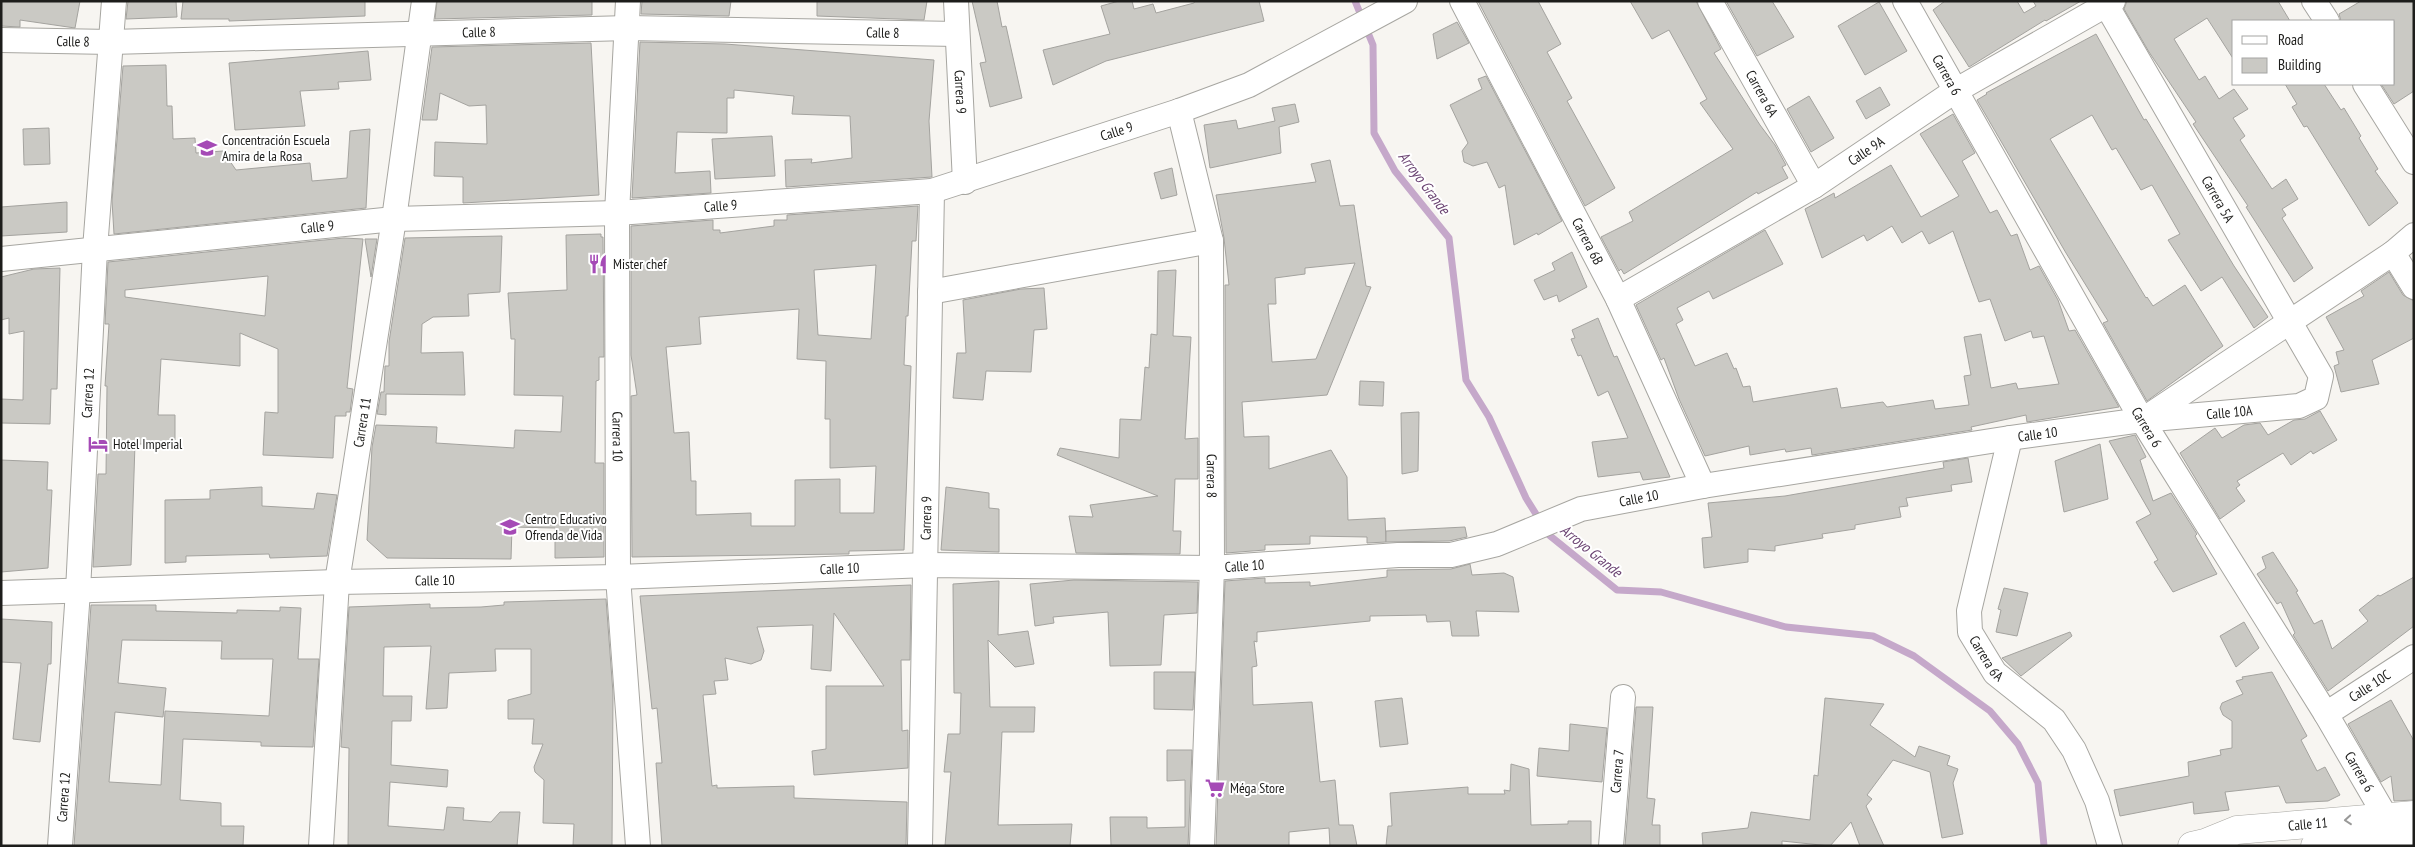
<svg xmlns="http://www.w3.org/2000/svg" width="2415" height="847" viewBox="0 0 2415 847" font-family="'PT Sans Narrow',sans-serif">
  <style>
    .lines { fill: none; stroke-linecap: round; stroke-linejoin: round }
    .stream { stroke: #c5a8ca; stroke-width: 7 }
    .building { fill: #cac9c4; stroke: #a4a39f; fill-rule: evenodd }
    .street-casing { stroke: #a7a6a1; stroke-width: 26 }
    .secondary-casing { stroke: #a7a6a1; stroke-width: 29 }
    .street { stroke: #fff; stroke-width: 24 }
    .secondary { stroke: #fff; stroke-width: 28 }
    .oneway { stroke: #999998 }
    .labels { text-anchor: middle; stroke-width: 4; stroke-linejoin: round; paint-order: stroke }
    .street-label { font-size: 14px; fill: #1d1d1b; stroke: #fff }
    .poi-label { font-size: 14px; fill: #1d1d1b; stroke: #fff; text-anchor: start }
    .water-label { font-size: 15px; font-style: italic; fill: #6c4573; stroke: #fff }
  </style>
  <rect width="100%" height="100%" fill="#f7f5f1"/>
  <g class="lines">
    <polyline class="stream" points="1355,1 1373,45 1374,133 1395,171 1449,238 1466,380 1489,417 1526,498 1549,535 1617,590 1661,592 1786,627 1873,636 1914,656 1990,711 2018,744 2038,783 2044,846"/>
  </g>
  <g class="building">
    <polygon points="1,1 80,1 75,28 20,20 20,27 1,26"/>
    <polygon points="128,1 176,1 177,17 126,19"/>
    <polygon points="183,1 365,1 365,16 229,21 229,19 181,19"/>
    <polygon points="437,1 592,1 592,15 435,19"/>
    <polygon points="642,1 731,1 729,16 641,14"/>
    <polygon points="817,1 927,1 924,20 817,16"/>
    <polygon points="972,1 997,1 1002,27 1006,26 1022,98 990,107 980,63 986,62"/>
    <polygon points="1119,1 1132,1 1134,9 1153,4 1156,13 1194,3 1195,1 1259,1 1264,21 1106,61 1053,85 1043,50 1110,34 1101,6"/>
    <polygon points="1478,1 1538,1 1561,44 1547,52 1572,98 1567,101 1615,188 1585,206"/>
    <polygon points="1630,1 1696,1 1721,49 1714,53 1760,125 1775,145 1786,165 1782,167 1788,178 1758,194 1757,192 1624,274 1621,269 1619,271 1601,237 1633,221 1629,212 1733,149 1700,103 1707,99 1669,30 1652,39"/>
    <polygon points="1726,1 1772,1 1794,37 1757,56"/>
    <polygon points="1945,1 2017,1 2024,13 2036,6 2033,1 2081,1 2046,21 2045,20 1969,67 1933,10"/>
    <polygon points="2127,1 2278,1 2290,21 2234,21 2234,60 2207,18 2174,39 2199,80 2205,76 2219,99 2234,89 2248,109 2233,118 2245,136 2240,140 2272,189 2286,179 2298,199 2282,209 2286,215 2282,218 2313,268 2294,282 2246,207 2248,206 2199,133 2193,124 2196,122 2149,52 2124,9"/>
    <polygon points="2361,1 2414,1 2414,91 2394,104 2381,84 2394,84 2394,21 2341,21 2339,14"/>
    <polygon points="1879,2 1907,51 1865,75 1838,26"/>
    <polygon points="1457,22 1469,43 1437,59 1433,34"/>
    <polygon points="2096,34 2144,120 2146,119 2234,266 2268,317 2254,328 2222,277 2201,291 2168,240 2180,234 2152,185 2141,190 2116,148 2112,150 2092,115 2050,139 2146,298 2147,297 2153,306 2185,285 2223,346 2147,401 2103,323 2108,321 2066,253 1977,100 1987,94 1986,93"/>
    <polygon points="640,42 725,44 934,60 929,121 932,177 786,187 785,160 812,159 811,163 852,158 850,116 792,114 794,96 734,90 734,98 727,98 727,133 677,132 675,173 710,171 711,193 632,198"/>
    <polygon points="591,43 599,195 463,203 463,177 434,176 435,142 487,144 486,105 469,106 440,93 437,120 422,120 432,47"/>
    <polygon points="368,51 371,80 338,82 339,89 300,91 305,126 235,130 229,63"/>
    <polygon points="166,65 167,106 172,106 173,139 195,138 196,153 223,151 236,170 310,163 312,181 347,178 350,131 370,129 366,208 114,234 112,201 123,66"/>
    <polygon points="1486,76 1562,221 1538,235 1537,233 1514,245 1505,185 1499,188 1487,162 1473,166 1464,162 1462,151 1468,143 1450,105 1482,89 1478,79"/>
    <polygon points="2285,84 2324,84 2341,110 2344,108 2361,136 2359,138 2378,169 2375,171 2398,203 2369,226 2307,126 2304,127 2292,107 2297,104"/>
    <polygon points="1880,87 1890,105 1866,119 1856,101"/>
    <polygon points="1809,96 1834,138 1811,152 1787,109"/>
    <polygon points="1295,104 1299,122 1279,127 1281,153 1210,168 1204,125 1236,120 1238,129 1275,121 1272,108"/>
    <polygon points="1953,114 1975,153 1962,161 1990,213 1997,210 2011,236 2017,234 2030,270 2039,266 2058,300 2069,331 2075,330 2119,407 2027,422 2026,415 1971,427 1972,430 1812,455 1811,448 1786,452 1785,449 1750,455 1749,446 1705,456 1679,399 1664,358 1661,360 1636,305 1765,230 1783,264 1713,299 1709,291 1677,308 1683,320 1676,324 1695,366 1727,353 1734,369 1736,368 1743,387 1750,386 1753,402 1837,388 1841,408 1883,402 1887,407 1933,400 1935,409 1969,405 1964,376 1971,375 1964,337 1981,334 1991,388 2016,383 2018,389 2059,384 2044,336 2033,338 2031,331 2005,341 1990,299 1979,302 1953,231 1929,244 1922,231 1902,243 1892,226 1867,241 1864,235 1822,258 1805,209 1834,193 1835,198 1891,165 1921,217 1959,196 1920,134"/>
    <polygon points="49,128 50,164 24,165 23,129"/>
    <polygon points="772,136 775,176 715,179 712,139"/>
    <path d="M 1330,160 L 1340,206 L 1354,205 L 1366,286 L 1371,287 L 1327,395 L 1242,402 L 1244,437 L 1269,436 L 1269,469 L 1331,450 L 1347,477 L 1348,520 L 1385,518 L 1386,542 L 1367,543 L 1367,537 L 1310,536 L 1310,544 L 1265,545 L 1265,550 L 1226,553 L 1225,285 L 1229,285 L 1224,238 L 1216,195 L 1316,182 L 1311,164 ZM 1355,263 L 1316,359 L 1272,362 L 1268,304 L 1276,304 L 1275,278 L 1305,274 L 1305,268 Z"/>
    <polygon points="1172,168 1177,195 1161,199 1154,173"/>
    <polygon points="67,202 67,232 1,236 1,207"/>
    <path d="M 918,206 L 916,241 L 912,241 L 908,316 L 906,316 L 904,365 L 911,366 L 904,550 L 849,551 L 849,554 L 844,554 L 632,557 L 631,396 L 637,395 L 631,355 L 631,226 L 713,220 L 713,230 L 720,230 L 720,233 L 774,226 L 774,220 L 787,220 L 787,215 ZM 876,265 L 871,339 L 818,335 L 814,270 ZM 799,309 L 797,359 L 826,361 L 825,419 L 830,419 L 830,468 L 876,466 L 874,513 L 840,513 L 840,479 L 795,480 L 795,526 L 751,526 L 751,513 L 696,515 L 696,481 L 691,481 L 689,432 L 674,433 L 666,347 L 701,344 L 699,317 Z"/>
    <polygon points="601,234 601,237 603,237 604,357 599,357 599,380 596,381 595,463 604,463 604,557 555,558 555,528 512,527 511,559 387,558 367,540 372,447 376,425 437,427 436,443 514,448 515,430 561,432 563,396 514,395 515,339 511,339 508,293 567,290 566,235"/>
    <polygon points="502,236 500,292 468,294 469,316 433,317 422,324 421,353 463,352 465,395 386,394 386,415 377,414 381,392 384,392 385,366 389,366 389,342 405,238"/>
    <path d="M 344,238 L 363,239 L 347,388 L 353,389 L 350,412 L 346,412 L 346,416 L 335,416 L 333,458 L 263,455 L 265,412 L 278,413 L 278,349 L 240,333 L 240,366 L 161,359 L 158,415 L 175,415 L 175,444 L 135,444 L 131,565 L 93,567 L 98,474 L 106,474 L 107,386 L 105,386 L 109,324 L 105,324 L 108,262 ZM 268,276 L 265,316 L 125,297 L 125,290 Z"/>
    <polygon points="365,239 377,239 371,277"/>
    <polygon points="1572,252 1587,287 1559,302 1557,295 1544,300 1534,280 1555,270 1552,263"/>
    <polygon points="60,268 57,389 51,389 50,424 1,423 1,399 23,400 24,331 9,334 9,318 1,320 1,277 34,269"/>
    <polygon points="1176,270 1173,336 1191,337 1185,439 1198,438 1198,479 1175,479 1173,531 1181,531 1180,554 1076,553 1069,516 1093,517 1090,505 1158,496 1057,455 1060,448 1119,458 1120,419 1141,420 1145,367 1149,368 1151,334 1157,335 1158,271"/>
    <polygon points="2389,272 2403,295 2414,301 2414,338 2372,360 2379,384 2341,392 2334,366 2339,364 2336,352 2344,350 2326,317 2364,296 2361,291"/>
    <polygon points="1044,288 1047,329 1034,330 1031,372 986,371 983,400 953,398 957,353 966,353 963,300 1021,289"/>
    <polygon points="1598,318 1614,357 1617,356 1670,477 1643,480 1640,472 1598,477 1592,442 1628,438 1608,391 1598,396 1581,355 1578,356 1571,339 1575,338 1572,330"/>
    <polygon points="1360,381 1384,382 1383,406 1359,405"/>
    <polygon points="2320,411 2337,440 2313,454 2311,451 2291,465 2283,453 2237,481 2240,485 2236,488 2245,501 2220,519 2180,453 2215,428 2222,438 2244,425 2260,423 2268,435 2294,420 2305,419"/>
    <polygon points="1419,412 1418,471 1402,474 1401,413"/>
    <polygon points="2135,435 2146,457 2140,460 2153,501 2171,493 2197,534 2195,536 2217,574 2173,592 2154,562 2158,560 2136,522 2151,514 2109,441"/>
    <polygon points="2100,444 2108,499 2064,512 2055,461"/>
    <polygon points="1968,458 1972,482 1951,485 1952,491 1906,498 1908,506 1899,507 1901,517 1855,525 1855,529 1822,534 1823,538 1775,546 1775,551 1748,549 1748,562 1704,568 1702,538 1712,537 1708,503 1785,496 1944,468 1943,462"/>
    <polygon points="1,460 48,462 47,490 52,490 48,568 1,572"/>
    <polygon points="262,487 262,506 314,509 317,493 337,495 327,556 270,558 269,554 186,556 186,562 165,563 165,500 210,499 210,490"/>
    <polygon points="946,487 989,493 989,508 999,509 999,552 941,550"/>
    <polygon points="1465,527 1467,537 1449,541 1386,542 1386,531"/>
    <polygon points="2273,552 2298,591 2296,592 2314,624 2322,620 2332,649 2368,621 2359,610 2378,595 2380,596 2414,577 2414,626 2328,691 2293,635 2295,633 2281,602 2277,604 2257,574 2266,568 2262,557"/>
    <polygon points="1470,564 1472,575 1504,573 1513,577 1519,612 1476,611 1479,636 1452,636 1450,621 1427,622 1426,615 1370,616 1370,621 1257,632 1257,642 1254,641 1257,666 1252,667 1253,705 1312,702 1320,782 1335,780 1339,825 1353,825 1357,846 1330,846 1329,828 1289,832 1289,846 1216,846 1225,581 1265,578 1265,583 1310,582 1310,586 1387,577 1387,570 1451,569"/>
    <polygon points="1074,580 1198,582 1197,613 1164,615 1161,665 1110,666 1108,612 1053,617 1054,623 1035,626 1030,584"/>
    <polygon points="999,581 998,635 1028,631 1034,664 1015,667 988,640 990,707 1035,707 1034,732 1002,732 998,825 1072,824 1070,846 945,846 951,772 944,772 948,734 960,734 961,693 954,693 953,584"/>
    <polygon points="911,585 910,660 901,660 902,731 908,730 908,768 814,775 812,751 826,749 826,686 884,686 834,613 831,671 811,669 813,625 757,627 764,651 761,660 751,664 725,658 728,680 714,681 716,694 703,695 712,786 717,785 717,788 794,786 794,798 907,802 906,846 662,846 656,763 662,763 657,708 652,709 640,596"/>
    <polygon points="2004,588 2028,593 2017,636 1996,632 2001,610 1998,609"/>
    <polygon points="606,599 613,693 612,846 573,846 574,824 543,823 544,780 535,772 534,767 543,744 532,744 534,719 508,719 508,700 531,694 531,649 495,649 496,671 449,673 447,708 426,709 431,646 384,647 383,696 412,696 411,721 392,721 391,765 448,770 447,787 390,782 388,826 444,830 447,807 464,808 463,820 491,822 500,812 520,812 517,846 348,846 349,748 341,747 349,607 430,604 430,608 481,607 504,605 504,602"/>
    <path d="M 91,605 L 156,605 L 156,611 L 237,613 L 237,610 L 280,611 L 280,607 L 301,608 L 298,659 L 319,659 L 313,747 L 261,746 L 261,742 L 183,739 L 180,800 L 221,803 L 221,826 L 244,826 L 243,846 L 74,846 ZM 122,640 L 222,641 L 221,659 L 273,659 L 269,716 L 165,711 L 161,785 L 109,782 L 115,712 L 163,717 L 166,688 L 118,683 Z"/>
    <polygon points="1,619 52,622 51,664 48,664 40,742 13,739 21,663 1,662"/>
    <polygon points="2244,622 2259,648 2236,667 2220,636"/>
    <polygon points="2070,632 2072,636 2021,676 2002,658"/>
    <polygon points="1154,672 1195,672 1193,710 1154,709"/>
    <polygon points="2272,672 2307,736 2301,740 2317,771 2325,767 2340,795 2328,801 2286,803 2279,786 2225,792 2229,810 2194,814 2193,802 2120,816 2114,790 2189,776 2188,762 2221,755 2220,750 2232,748 2232,721 2223,715 2220,708 2222,703 2243,694 2236,681 2243,679 2242,677"/>
    <polygon points="1402,698 1408,744 1380,747 1375,701"/>
    <polygon points="1825,698 1884,704 1870,725 1915,757 1919,746 1950,756 1947,765 1958,769 1953,783 1963,834 1942,838 1930,772 1893,760 1867,795 1872,799 1866,806 1884,846 1860,846 1851,822 1830,846 1782,841 1782,846 1703,846 1702,833 1748,828 1751,812 1810,820 1814,775 1818,776"/>
    <polygon points="2391,700 2414,741 2414,800 2394,801 2391,776 2381,782 2348,724"/>
    <polygon points="1636,707 1653,707 1647,798 1655,799 1652,825 1660,825 1660,846 1625,846"/>
    <polygon points="1570,724 1607,728 1602,782 1537,776 1539,748 1569,751"/>
    <polygon points="1167,750 1192,750 1188,846 1111,846 1110,817 1147,817 1147,828 1185,827 1185,780 1167,781"/>
    <polygon points="1511,764 1529,769 1531,825 1568,824 1568,821 1591,821 1591,846 1386,846 1388,826 1392,826 1390,793 1468,787 1468,794 1505,794 1504,790 1510,791"/>
  </g>
  <g class="lines">
    <defs>
      <g id="street">
        <path id="s1" d="M 628,1 L 617,213 L 618,577 L 638,846"/>
        <path id="s2" d="M 956,1 L 965,182"/>
        <path id="s3" d="M 1462,1 L 1618,299 L 1703,486"/>
        <path id="s4" d="M 1710,1 L 1814,186"/>
        <path id="s5" d="M 1905,1 L 2142,420 L 2326,714 L 2394,831"/>
        <polyline points="2314,1 2327,21"/>
        <path id="s6" d="M 1,40 L 111,42 L 628,28 L 957,34"/>
        <polyline points="2365,84 2414,162"/>
        <path id="s7" d="M 1179,111 L 1211,241 L 1212,568 L 1202,846"/>
        <polyline points="2393,253 2414,287"/>
        <path id="s8" d="M 1,259 L 394,219 L 617,213 L 932,191 L 1179,111 L 1249,85 L 1405,1"/>
        <polyline points="930,292 1211,241"/>
        <path id="s9" d="M 1618,299 L 1814,186 L 1955,91 L 2113,1"/>
        <polyline points="2144,419 2393,253 2414,235"/>
        <path id="s10" d="M 2010,438 L 1969,611 L 1970,632 L 1995,673 L 2054,720 L 2074,750 L 2097,801 L 2110,846"/>
        <path id="s11" d="M 1,593 L 337,582 L 618,577 L 927,565 L 1212,568 L 1398,555 L 1451,555 L 1497,544 L 1581,509 L 1703,486 L 2010,438 L 2142,420 L 2299,406 L 2316,398 L 2321,376 L 2104,1"/>
        <path id="s12" d="M 2326,714 L 2414,657"/>
        <path id="s13" d="M 60,846 L 78,591 L 95,249 L 114,1"/>
        <path id="s14" d="M 321,846 L 337,582 L 394,219 L 424,1"/>
        <path id="s15" d="M 920,846 L 932,191"/>
        <path id="s16" d="M 1611,846 L 1623,697"/>
      </g>
      <g id="secondary">
        <path id="s17" d="M 2192,846 L 2205,843 L 2237,830 L 2414,815"/>
        <polyline points="2315,846 2414,838"/>
      </g>
    </defs>
    <use href="#street" class="street-casing"/>
    <use href="#secondary" class="secondary-casing"/>
    <use href="#street" class="street"/>
    <use href="#secondary" class="secondary"/>
  </g>
  <defs><path id="oneway-chevron" d="M-2-3.5L2.5 0L-2 3.5" fill="none" stroke-width="1.6" stroke-linecap="round" stroke-linejoin="round" transform="scale(1.25)"/></defs>
  <use class="oneway" href="#oneway-chevron" transform="translate(2348 820) rotate(175)"/>
  <defs>
    <symbol id="school-bare" viewBox="-9 -9 18 18"><path d="M0-5L7-2L0 1L-7-2ZM-4 1L0 2.5L4 1V4Q0 6-4 4Z" fill="#a54ab6" stroke="#fff" stroke-width="2.5" paint-order="stroke"/></symbol>
    <symbol id="restaurant-bare" viewBox="-9 -9 18 18"><path d="M-5-6h1v4h1v-4h1v4h1v-4h1v5L-1.5 .5V6h-2V.5L-5-1ZM5-6V6H3V1.5H1.5Q1.5-4 5-6Z" fill="#a54ab6" stroke="#fff" stroke-width="2.5" paint-order="stroke"/></symbol>
    <symbol id="hotel-bare" viewBox="-9 -9 18 18"><path d="M-6-4.5h1.5V1H6V5H4.5V3h-9V5H-6ZM-4 0a1.8 1.8 0 1 1 3.6 0ZM.5 0V-2.5h3Q6-2.5 6 0Z" fill="#a54ab6" stroke="#fff" stroke-width="2.5" paint-order="stroke"/></symbol>
    <symbol id="supermarket-bare" viewBox="-9 -9 18 18"><path d="M-6-5.5h2.5l.6 2H6L4.5 2H-2.5L-4.4-4H-6ZM-1.5 3.2a1.3 1.3 0 1 0 .1 0ZM3 3.2a1.3 1.3 0 1 0 .1 0Z" fill="#a54ab6" stroke="#fff" stroke-width="2.5" paint-order="stroke"/></symbol>
  </defs>
  <g fill-rule="evenodd">
    <use href="#school-bare" x="193" y="134" width="28" height="28"/>
    <use href="#restaurant-bare" x="584" y="250" width="28" height="28"/>
    <use href="#hotel-bare" x="84" y="430" width="28" height="28"/>
    <use href="#school-bare" x="496" y="513" width="28" height="28"/>
    <use href="#supermarket-bare" x="1201" y="774" width="28" height="28"/>
  </g>
  <g class="labels">
    <g class="street-label">
      <text dy="5" stroke="none"><textPath href="#s6" startOffset="478">Calle 8</textPath></text>
      <text dy="5" stroke="none"><textPath href="#s6" startOffset="882">Calle 8</textPath></text>
      <text dy="5" stroke="none"><textPath href="#s6" startOffset="72">Calle 8</textPath></text>
      <text dy="5" stroke="none"><textPath href="#s5" startOffset="85">Carrera 6</textPath></text>
      <text dy="5" stroke="none"><textPath href="#s2" startOffset="91">Carrera 9</textPath></text>
      <text dy="5" stroke="none"><textPath href="#s4" startOffset="106">Carrera 6A</textPath></text>
      <text dy="5" stroke="none"><textPath href="#s8" startOffset="1128">Calle 9</textPath></text>
      <text dy="5" stroke="none"><textPath href="#s9" startOffset="289">Calle 9A</textPath></text>
      <text transform="translate(2218 199) rotate(60)" y="5">Carrera 5A</text>
      <text dy="5" stroke="none"><textPath href="#s8" startOffset="722">Calle 9</textPath></text>
      <text dy="5" stroke="none"><textPath href="#s8" startOffset="318">Calle 9</textPath></text>
      <text dy="5" stroke="none"><textPath href="#s3" startOffset="271">Carrera 6B</textPath></text>
      <text dy="5" stroke="none"><textPath href="#s13" startOffset="454">Carrera 12</textPath></text>
      <text dy="5" stroke="none"><textPath href="#s11" startOffset="2245">Calle 10A</textPath></text>
      <text dy="5" stroke="none"><textPath href="#s14" startOffset="426">Carrera 11</textPath></text>
      <text dy="5" stroke="none"><textPath href="#s5" startOffset="490">Carrera 6</textPath></text>
      <text dy="5" stroke="none"><textPath href="#s11" startOffset="2052">Calle 10</textPath></text>
      <text dy="5" stroke="none"><textPath href="#s1" startOffset="436">Carrera 10</textPath></text>
      <text dy="5" stroke="none"><textPath href="#s7" startOffset="369">Carrera 8</textPath></text>
      <text dy="5" stroke="none"><textPath href="#s11" startOffset="1648">Calle 10</textPath></text>
      <text dy="5" stroke="none"><textPath href="#s15" startOffset="328">Carrera 9</textPath></text>
      <text dy="5" stroke="none"><textPath href="#s11" startOffset="1244">Calle 10</textPath></text>
      <text dy="5" stroke="none"><textPath href="#s11" startOffset="839">Calle 10</textPath></text>
      <text dy="5" stroke="none"><textPath href="#s11" startOffset="434">Calle 10</textPath></text>
      <text dy="5" stroke="none"><textPath href="#s10" startOffset="230">Carrera 6A</textPath></text>
      <text dy="5" stroke="none"><textPath href="#s12" startOffset="52">Calle 10C</textPath></text>
      <text dy="5" stroke="none"><textPath href="#s16" startOffset="75">Carrera 7</textPath></text>
      <text dy="5" stroke="none"><textPath href="#s5" startOffset="895">Carrera 6</textPath></text>
      <text dy="5" stroke="none"><textPath href="#s13" startOffset="49">Carrera 12</textPath></text>
      <text dy="5" stroke="none"><textPath href="#s17" startOffset="119">Calle 11</textPath></text>
    </g>
    <g class="poi-label">
      <text x="222" y="145">Concentración Escuela<tspan x="222" dy="16">Amira de la Rosa</tspan></text>
      <text x="613" y="269">Mister chef</text>
      <text x="113" y="449">Hotel Imperial</text>
      <text x="525" y="524">Centro Educativo<tspan x="525" dy="16">Ofrenda de Vida</tspan></text>
      <text x="1230" y="793">Méga Store</text>
    </g>
    <g class="water-label">
      <text transform="translate(1424 183) rotate(53)" y="5">Arroyo Grande</text>
      <text transform="translate(1591 551) rotate(39)" y="5">Arroyo Grande</text>
    </g>
  </g>
  <rect width="2415" height="847" fill="none" stroke="#1d1d1b" stroke-width="5"/>
  <rect x="2232" y="20" width="162" height="65" fill="#ffffff" stroke="#a5a5a4"/>
  <rect x="2242" y="36" width="25" height="8" fill="#ffffff" stroke="#a5a5a4"/>
  <text x="2278" y="45" font-size="15" fill="#1d1d1b">Road</text>
  <rect x="2242" y="58" width="25" height="15" fill="#cac9c4" stroke="#a5a5a4"/>
  <text x="2278" y="70" font-size="15" fill="#1d1d1b">Building</text>
</svg>
